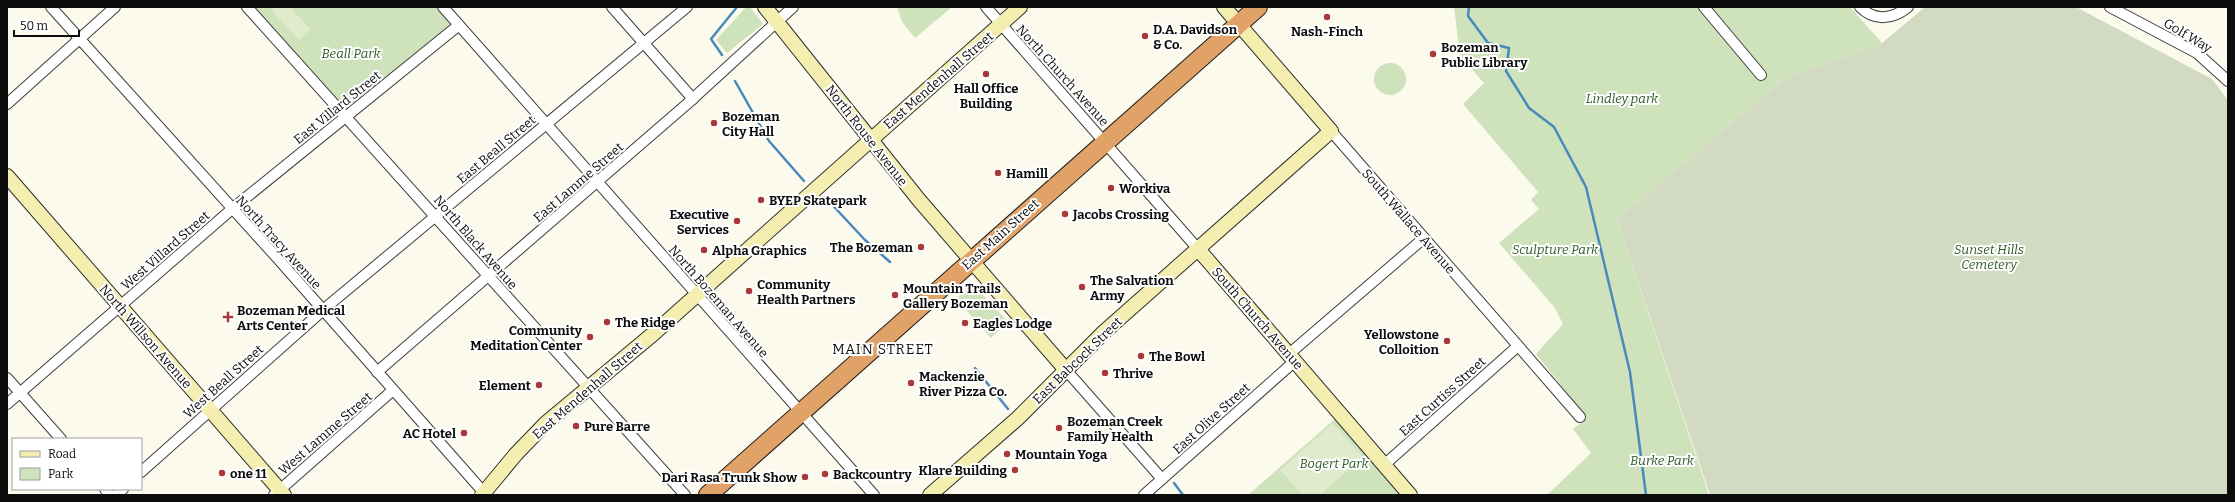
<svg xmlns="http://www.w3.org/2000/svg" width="2235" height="502" viewBox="0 0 2235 502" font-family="Bitter,serif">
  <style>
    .green { fill: #cee2bb }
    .cemetery { fill: #d2dbc1 }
    .pitch { fill: #dfebcc }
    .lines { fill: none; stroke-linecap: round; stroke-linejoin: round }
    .stream { stroke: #4989bb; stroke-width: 2.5 }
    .street-casing { stroke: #3f3f3f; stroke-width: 12 }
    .secondary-casing { stroke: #2e2e2e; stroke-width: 16 }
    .highway-casing { stroke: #1d1d1d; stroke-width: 20 }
    .street { stroke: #fff; stroke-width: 10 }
    .secondary { stroke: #f4efb0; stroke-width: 14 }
    .highway { stroke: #e1a267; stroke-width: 18 }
    .poi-dot { fill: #a93738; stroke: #fff; stroke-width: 1.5 }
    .labels { text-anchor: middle; stroke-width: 4; stroke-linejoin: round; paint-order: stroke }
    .poi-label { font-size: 13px; font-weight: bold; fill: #0c0c0c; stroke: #fff; text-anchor: start }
    .street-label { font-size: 13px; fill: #0c0c0c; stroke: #fff }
    .park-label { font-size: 13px; font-style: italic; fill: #2e5a25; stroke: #fff }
    .neighbourhood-label { font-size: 14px; letter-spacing: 1px; fill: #0c0c0c; stroke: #fff }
  </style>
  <rect width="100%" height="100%" fill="#fcfaed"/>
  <g class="green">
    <polygon points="256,7 443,7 459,25 346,116 251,11"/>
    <polygon points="746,7 750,7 763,24 727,53 716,40"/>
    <polygon points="897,7 952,7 915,38 902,22"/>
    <polygon points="1454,7 1850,7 1882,43 1785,78 1617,219 1709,495 1547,495 1591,453 1573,429 1587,418 1536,354 1563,324 1555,308 1499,243 1539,209 1531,200 1538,192 1463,104 1484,83 1460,56"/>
    <circle cx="1390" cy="79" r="16"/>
    <polygon points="973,284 1008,322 991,338 956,299"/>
    <polygon points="1337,417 1404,495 1248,495"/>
  </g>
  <polygon class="cemetery" points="1925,7 2076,7 2212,79 2228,100 2228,495 1710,495 1617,219 1785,78 1882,43"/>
  <g class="pitch">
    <polygon points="274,7 290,7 310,29 299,40 271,10"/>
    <polygon points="1333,423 1363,457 1320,495 1302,495 1280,470"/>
  </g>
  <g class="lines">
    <g class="stream">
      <polyline points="1469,7 1468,16 1488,43 1509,48 1506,71 1529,108 1554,127 1586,187 1630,372 1646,495"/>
      <polyline points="722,55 711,39 737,7"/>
      <polyline points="735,81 769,141 804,181"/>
      <polyline points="825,197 865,240 890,262"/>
      <polyline points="975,368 1008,409"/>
      <polyline points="1174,483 1183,495"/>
    </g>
    <defs>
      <g id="street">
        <polyline points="51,7 279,260 486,495"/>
        <polyline points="247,7 685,495"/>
        <polyline points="443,7 874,495"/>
        <polyline points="612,7 693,99"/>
        <polyline points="986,7 1198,249"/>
        <polyline points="1704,7 1761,75"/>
        <path d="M 1860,7 C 1875,22 1893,19 1908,7"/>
        <polyline points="2110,7 2197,53 2228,81"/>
        <polyline points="7,104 115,7"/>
        <polyline points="1331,131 1580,417"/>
        <polyline points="1289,354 1424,238"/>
        <polyline points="1066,370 1162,479"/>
        <polyline points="377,372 687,104 793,7"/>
        <polyline points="7,378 61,439"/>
        <polyline points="7,404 232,209 459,25"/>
        <polyline points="1384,465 1518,346"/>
        <polyline points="141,472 330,304 687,7"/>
        <polyline points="105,489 110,495"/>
        <polyline points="116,495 123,489"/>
        <polyline points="274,495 393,390"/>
        <polyline points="1144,495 1295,361"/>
      </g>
      <g id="secondary">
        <polyline points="765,7 919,200 1066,370"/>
        <polyline points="7,176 284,495"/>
        <polyline points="1198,249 1410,495"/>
        <polyline points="482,495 516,454 545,424 653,334 1020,7"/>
        <polyline points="930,495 1018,418 1104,332 1331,131 1224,7"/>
      </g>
      <polyline id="highway" points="708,495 1258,7"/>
    </defs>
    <use href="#street" class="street-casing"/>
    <use href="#secondary" class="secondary-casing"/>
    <use href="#highway" class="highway-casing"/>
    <use href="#street" class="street"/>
    <use href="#secondary" class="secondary"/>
    <use href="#highway" class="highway"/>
  </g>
  <g class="poi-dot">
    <circle cx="1327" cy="17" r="4"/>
    <circle cx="1145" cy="36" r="4"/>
    <circle cx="1433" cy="54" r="4"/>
    <circle cx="986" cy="74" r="4"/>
    <circle cx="714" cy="123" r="4"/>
    <circle cx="998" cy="173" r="4"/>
    <circle cx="1111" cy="188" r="4"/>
    <circle cx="761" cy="200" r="4"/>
    <circle cx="1065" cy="214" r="4"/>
    <circle cx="737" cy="221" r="4"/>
    <circle cx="921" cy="247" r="4"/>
    <circle cx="704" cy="250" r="4"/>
    <circle cx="1082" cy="287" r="4"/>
    <circle cx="749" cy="291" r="4"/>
    <circle cx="895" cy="295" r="4"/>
    <path d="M226 311h4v4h4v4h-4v4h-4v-4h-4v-4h4z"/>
    <circle cx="607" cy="322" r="4"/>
    <circle cx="965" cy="323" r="4"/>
    <circle cx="590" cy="337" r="4"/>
    <circle cx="1447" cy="341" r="4"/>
    <circle cx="1141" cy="356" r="4"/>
    <circle cx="1105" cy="373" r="4"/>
    <circle cx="911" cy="383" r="4"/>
    <circle cx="539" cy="385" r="4"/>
    <circle cx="576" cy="426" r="4"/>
    <circle cx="1059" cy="428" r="4"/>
    <circle cx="464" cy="433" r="4"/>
    <circle cx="1007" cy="454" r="4"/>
    <circle cx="1015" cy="470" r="4"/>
    <circle cx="222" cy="473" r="4"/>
    <circle cx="825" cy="474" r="4"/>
    <circle cx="805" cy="477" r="4"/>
  </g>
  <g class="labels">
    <g class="poi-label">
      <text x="1153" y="34">D.A. Davidson<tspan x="1153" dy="15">&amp; Co.</tspan></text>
      <text x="1327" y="36" text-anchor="middle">Nash-Finch</text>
      <text x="1441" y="52">Bozeman<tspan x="1441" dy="15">Public Library</tspan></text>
      <text x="986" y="93" text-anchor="middle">Hall Office<tspan x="986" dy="15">Building</tspan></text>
      <text x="722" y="121">Bozeman<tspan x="722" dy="15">City Hall</tspan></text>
      <text x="1006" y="178">Hamill</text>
      <text x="1119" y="193">Workiva</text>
      <text x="769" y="205">BYEP Skatepark</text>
      <text x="729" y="219" text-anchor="end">Executive<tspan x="729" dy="15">Services</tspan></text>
      <text x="1073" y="219">Jacobs Crossing</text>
      <text x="913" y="252" text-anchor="end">The Bozeman</text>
      <text x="712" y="255">Alpha Graphics</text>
      <text x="1090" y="285">The Salvation<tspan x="1090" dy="15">Army</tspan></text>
      <text x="757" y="289">Community<tspan x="757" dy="15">Health Partners</tspan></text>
      <text x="903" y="293">Mountain Trails<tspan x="903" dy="15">Gallery Bozeman</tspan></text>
      <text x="237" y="315">Bozeman Medical<tspan x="237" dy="15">Arts Center</tspan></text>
      <text x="615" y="327">The Ridge</text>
      <text x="973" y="328">Eagles Lodge</text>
      <text x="582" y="335" text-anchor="end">Community<tspan x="582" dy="15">Meditation Center</tspan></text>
      <text x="1439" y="339" text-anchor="end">Yellowstone<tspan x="1439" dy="15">Colloition</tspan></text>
      <text x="1149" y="361">The Bowl</text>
      <text x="1113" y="378">Thrive</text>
      <text x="919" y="381">Mackenzie<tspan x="919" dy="15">River Pizza Co.</tspan></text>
      <text x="531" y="390" text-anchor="end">Element</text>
      <text x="1067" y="426">Bozeman Creek<tspan x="1067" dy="15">Family Health</tspan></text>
      <text x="584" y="431">Pure Barre</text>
      <text x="456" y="438" text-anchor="end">AC Hotel</text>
      <text x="1015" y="459">Mountain Yoga</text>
      <text x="1007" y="475" text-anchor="end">Klare Building</text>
      <text x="230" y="478">one 11</text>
      <text x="833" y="479">Backcountry</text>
      <text x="797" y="482" text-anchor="end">Dari Rasa Trunk Show</text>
    </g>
    <g class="street-label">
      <text transform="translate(2188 35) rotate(31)" y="5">Golf Way</text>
      <text transform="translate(1063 75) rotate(48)" y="5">North Church Avenue</text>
      <text transform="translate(938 80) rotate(-41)" y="5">East Mendenhall Street</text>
      <text transform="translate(337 107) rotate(-39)" y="5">East Villard Street</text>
      <text transform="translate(867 135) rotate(52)" y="5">North Rouse Avenue</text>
      <text transform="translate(496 149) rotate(-40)" y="5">East Beall Street</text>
      <text transform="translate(578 182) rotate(-41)" y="5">East Lamme Street</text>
      <text transform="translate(1409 221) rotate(49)" y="5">South Wallace Avenue</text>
      <text transform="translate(1000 234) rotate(-42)" y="5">East Main Street</text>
      <text transform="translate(279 242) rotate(48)" y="5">North Tracy Avenue</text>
      <text transform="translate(476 242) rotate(49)" y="5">North Black Avenue</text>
      <text transform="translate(165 250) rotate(-41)" y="5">West Villard Street</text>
      <text transform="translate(719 301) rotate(49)" y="5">North Bozeman Avenue</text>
      <text transform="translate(1258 318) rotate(49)" y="5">South Church Avenue</text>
      <text transform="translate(146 336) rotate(49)" y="5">North Willson Avenue</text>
      <text transform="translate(1077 360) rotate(-44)" y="5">East Babcock Street</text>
      <text transform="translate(223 381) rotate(-42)" y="5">West Beall Street</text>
      <text transform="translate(587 390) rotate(-41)" y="5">East Mendenhall Street</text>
      <text transform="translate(1442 396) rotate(-42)" y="5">East Curtiss Street</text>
      <text transform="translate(1211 418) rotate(-42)" y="5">East Olive Street</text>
      <text transform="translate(325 433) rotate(-41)" y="5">West Lamme Street</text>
    </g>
    <g class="park-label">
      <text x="351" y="58">Beall Park</text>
      <text x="1622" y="103">Lindley park</text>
      <text x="1555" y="254">Sculpture Park</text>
      <text x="1989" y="254">Sunset Hills<tspan x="1989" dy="15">Cemetery</tspan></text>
      <text x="1662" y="465">Burke Park</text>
      <text x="1334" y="468">Bogert Park</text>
    </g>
    <g class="neighbourhood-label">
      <text x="883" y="354">MAIN STREET</text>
    </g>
  </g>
  <rect width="2235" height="502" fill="none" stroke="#0c0c0c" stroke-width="16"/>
  <rect x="12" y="438" width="130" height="52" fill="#ffffff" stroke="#9e9e9e"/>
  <rect x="20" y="451" width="20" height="6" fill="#f4efb0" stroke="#9e9e9e"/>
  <text x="48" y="458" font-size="12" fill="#0c0c0c">Road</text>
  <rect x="20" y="468" width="20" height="12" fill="#cee2bb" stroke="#9e9e9e"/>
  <text x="48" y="478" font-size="12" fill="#0c0c0c">Park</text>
  <path d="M14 30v6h65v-6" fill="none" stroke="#0c0c0c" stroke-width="2"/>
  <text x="20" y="30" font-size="12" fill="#0c0c0c" stroke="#ffffff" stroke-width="3" paint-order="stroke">50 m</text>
</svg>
